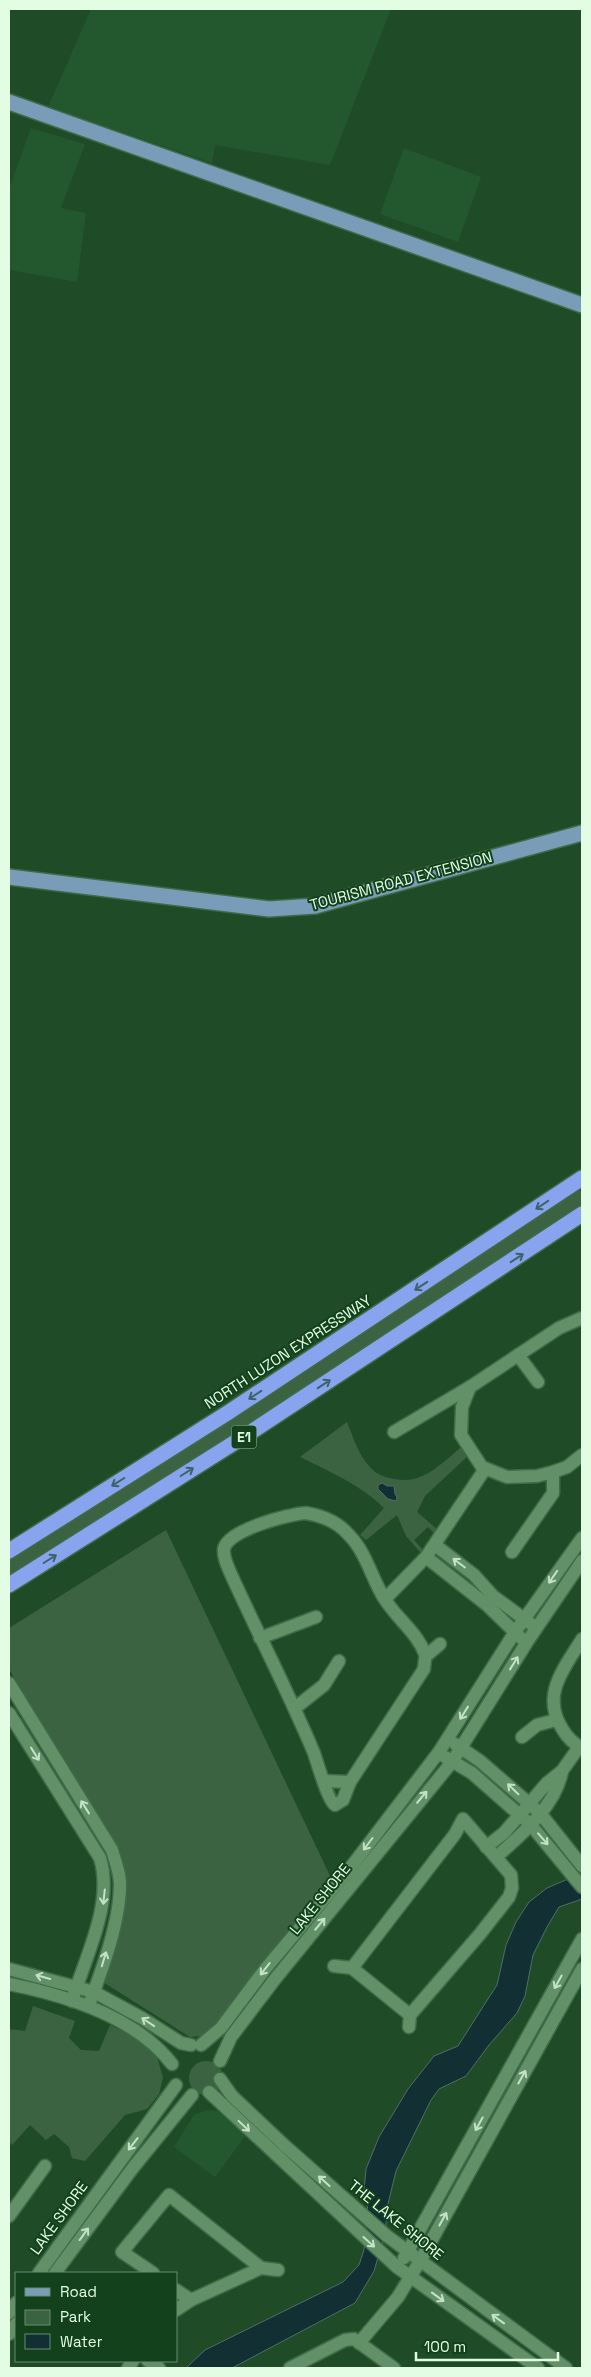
<svg xmlns="http://www.w3.org/2000/svg" width="591" height="2377" viewBox="0 0 591 2377" font-family="'Space Grotesk',sans-serif">
  <style>
    .built { fill: #23572d }
    .green { fill: #3c6341 }
    .water { fill: #122f33; stroke: #516d68 }
    .lines { fill: none; stroke-linecap: round; stroke-linejoin: round }
    .minor-casing { stroke: #406b49; stroke-width: 15 }
    .major-casing { stroke: #406b49; stroke-width: 18 }
    .highway-casing { stroke: #406b49; stroke-width: 18 }
    .minor { stroke: #629167; stroke-width: 12 }
    .major { stroke: #799cb8; stroke-width: 15 }
    .highway { stroke: #88a4ee; stroke-width: 15 }
    .oneway { stroke: #3c6466 }
    .oneway2 { stroke: #c3e2c6 }
    .labels { text-anchor: middle; stroke-width: 4; stroke-linejoin: round; paint-order: stroke }
    .shield { fill: #13411c; stroke: #a5c5a9; stroke-width: 1 }
    .shield-label { font-size: 14px; font-weight: bold; fill: #e3fde5 }
    .street-label { font-size: 15px; fill: #e3fde5; stroke: #13411c }
  </style>
  <rect width="100%" height="100%" fill="#1f4c26"/>
  <g class="built">
    <polygon points="91,9 391,9 330,165 215,145 212,163 48,107"/>
    <polygon points="31,128 85,144 61,208 86,213 77,282 9,270 9,189"/>
    <polygon points="404,148 481,177 458,242 380,214"/>
    <polygon points="207,2110 218,2111 246,2135 215,2177 174,2147 194,2115"/>
  </g>
  <g class="green">
    <polygon points="578,1191 582,1191 582,1208 397,1330 9,1577 9,1556 385,1317 569,1194"/>
    <path d="M 347,1422 C 353,1437 359,1456 370,1467 C 377,1475 384,1477 394,1479 C 424,1485 441,1463 464,1445 L 471,1453 L 425,1496 L 417,1512 L 445,1536 L 439,1538 L 428,1527 L 414,1540 L 425,1552 L 426,1559 L 406,1536 L 397,1515 L 366,1540 L 360,1535 L 384,1508 C 361,1485 330,1472 300,1457 Z"/>
    <polygon points="166,1530 332,1880 212,2028 202,2036 190,2037 103,1982 127,1884 120,1855 9,1669 9,1628"/>
    <polygon points="33,2006 75,2021 69,2038 81,2050 99,2051 110,2025 135,2037 156,2053 163,2078 159,2094 147,2109 125,2115 85,2161 72,2158 69,2147 54,2134 46,2140 30,2125 12,2145 9,2141 9,2029 25,2031"/>
    <circle cx="206" cy="2078" r="17"/>
  </g>
  <g class="water">
    <polygon points="382,1483 387,1486 394,1486 395,1494 397,1497 396,1501 388,1499 378,1489 378,1485"/>
    <polygon points="582,1873 582,1899 559,1907 547,1927 533,1955 525,1996 517,2013 489,2045 466,2076 439,2089 431,2100 396,2171 386,2212 386,2230 374,2271 355,2303 232,2368 186,2368 205,2350 343,2282 359,2265 364,2250 368,2202 364,2191 366,2169 379,2137 408,2089 434,2056 458,2046 486,2002 497,1985 506,1945 516,1922 529,1902 547,1888"/>
  </g>
  <g class="lines">
    <defs>
      <g id="minor">
        <polyline points="582,1318 559,1328 470,1387 462,1407 461,1435 482,1467 507,1477 537,1476 553,1472 567,1467 582,1455"/>
        <polyline points="518,1355 538,1382"/>
        <polyline points="394,1432 470,1387"/>
        <path d="M 306,1513 C 323,1516 338,1522 349,1535 C 366,1552 372,1579 384,1598 C 396,1618 417,1632 425,1654 C 426,1658 424,1664 424,1669 L 350,1782 L 343,1800 L 335,1805 C 329,1803 317,1762 314,1753 C 288,1691 257,1632 230,1572 C 227,1565 223,1557 224,1549 C 227,1530 289,1514 306,1513 Z"/>
        <polyline points="435,1545 474,1575 493,1596 531,1624"/>
        <polyline points="512,1552 553,1493 553,1472"/>
        <polyline points="426,1557 487,1605 521,1638"/>
        <polyline points="385,1599 426,1557 485,1469"/>
        <polyline points="260,1638 316,1617"/>
        <path d="M 582,1639 C 564,1669 540,1695 563,1730 C 567,1737 575,1745 582,1748"/>
        <polyline points="426,1656 440,1644"/>
        <path d="M 9,1683 L 112,1850 C 115,1861 120,1872 120,1884 C 120,1922 102,1970 89,2005"/>
        <polyline points="295,1708 324,1685 339,1661"/>
        <path d="M 9,1713 L 100,1858 C 114,1904 85,1957 72,2001"/>
        <polyline points="522,1737 537,1725 556,1720"/>
        <polyline points="455,1744 480,1761 540,1813 582,1866"/>
        <polyline points="445,1757 472,1773 530,1824 582,1887"/>
        <polyline points="325,1781 350,1782"/>
        <polyline points="486,1847 504,1833 547,1783 562,1771 579,1747"/>
        <path d="M 496,1857 C 521,1835 556,1806 562,1771"/>
        <polyline points="334,1966 352,1968"/>
        <polyline points="9,1969 94,1992 142,2018 181,2043 191,2045"/>
        <path d="M 9,1984 C 65,1995 135,2016 172,2064"/>
        <polyline points="409,2027 410,2015 480,1934 509,1897 512,1888 511,1875 463,1819 455,1834 352,1968 410,2015"/>
        <polyline points="201,2045 221,2028 266,1968 348,1871 439,1752 515,1632 582,1538"/>
        <polyline points="220,2061 231,2037 275,1979 452,1762 527,1642 582,1561"/>
        <polyline points="220,2079 232,2096 284,2145 387,2236 566,2368"/>
        <polyline points="209,2092 397,2267 538,2368"/>
        <polyline points="9,2216 45,2166"/>
        <polyline points="404,2258 582,1939"/>
        <polyline points="39,2273 176,2085"/>
        <polyline points="55,2273 132,2169 192,2095"/>
        <polyline points="153,2273 122,2252 169,2195 261,2268"/>
        <polyline points="176,2290 191,2300"/>
        <polyline points="176,2310 191,2300 261,2268 278,2270"/>
        <polyline points="9,2313 16,2303"/>
        <polyline points="9,2334 16,2324"/>
        <polyline points="359,2343 398,2297 420,2261 582,1969"/>
        <polyline points="148,2361 159,2368"/>
        <polyline points="128,2368 133,2361"/>
        <polyline points="290,2368 345,2340 354,2339 394,2368"/>
      </g>
      <g id="major">
        <polyline points="9,102 582,305"/>
        <polyline points="9,877 269,909 315,906 582,833"/>
      </g>
      <g id="highway">
        <polyline points="9,1551 229,1412 582,1178"/>
        <polyline points="9,1585 248,1434 582,1214"/>
      </g>
    </defs>
    <use href="#minor" class="minor-casing"/>
    <use href="#major" class="major-casing"/>
    <use href="#highway" class="highway-casing"/>
    <use href="#minor" class="minor"/>
    <use href="#major" class="major"/>
    <use href="#highway" class="highway"/>
  </g>
  <defs><path id="oneway-shaft" d="M-6 0H5M1.5-3L5.5 0L1.5 3" fill="none" stroke-width="1.6" stroke-linecap="round" stroke-linejoin="round" transform="scale(1.25)"/></defs>
  <g class="oneway">
    <use href="#oneway-shaft" transform="translate(542 1205) rotate(146)"/>
    <use href="#oneway-shaft" transform="translate(517 1258) rotate(-33)"/>
    <use href="#oneway-shaft" transform="translate(421 1286) rotate(147)"/>
    <use href="#oneway-shaft" transform="translate(324 1384) rotate(-33)"/>
    <use href="#oneway-shaft" transform="translate(255 1395) rotate(147)"/>
    <use href="#oneway-shaft" transform="translate(187 1472) rotate(-32)"/>
    <use href="#oneway-shaft" transform="translate(118 1482) rotate(148)"/>
    <use href="#oneway-shaft" transform="translate(50 1559) rotate(-32)"/>
  </g>
  <g class="oneway2">
    <use href="#oneway-shaft" transform="translate(459 1563) rotate(-143)"/>
    <use href="#oneway-shaft" transform="translate(553 1577) rotate(124)"/>
    <use href="#oneway-shaft" transform="translate(514 1663) rotate(-58)"/>
    <use href="#oneway-shaft" transform="translate(464 1713) rotate(122)"/>
    <use href="#oneway-shaft" transform="translate(35 1754) rotate(58)"/>
    <use href="#oneway-shaft" transform="translate(513 1789) rotate(-136)"/>
    <use href="#oneway-shaft" transform="translate(422 1797) rotate(-50)"/>
    <use href="#oneway-shaft" transform="translate(85 1807) rotate(-122)"/>
    <use href="#oneway-shaft" transform="translate(543 1839) rotate(49)"/>
    <use href="#oneway-shaft" transform="translate(368 1844) rotate(127)"/>
    <use href="#oneway-shaft" transform="translate(104 1897) rotate(96)"/>
    <use href="#oneway-shaft" transform="translate(320 1924) rotate(-50)"/>
    <use href="#oneway-shaft" transform="translate(104 1959) rotate(-73)"/>
    <use href="#oneway-shaft" transform="translate(265 1969) rotate(128)"/>
    <use href="#oneway-shaft" transform="translate(43 1977) rotate(-164)"/>
    <use href="#oneway-shaft" transform="translate(558 1982) rotate(119)"/>
    <use href="#oneway-shaft" transform="translate(148 2022) rotate(-146)"/>
    <use href="#oneway-shaft" transform="translate(522 2077) rotate(-61)"/>
    <use href="#oneway-shaft" transform="translate(479 2124) rotate(119)"/>
    <use href="#oneway-shaft" transform="translate(244 2126) rotate(43)"/>
    <use href="#oneway-shaft" transform="translate(133 2144) rotate(128)"/>
    <use href="#oneway-shaft" transform="translate(324 2181) rotate(-138)"/>
    <use href="#oneway-shaft" transform="translate(443 2219) rotate(-61)"/>
    <use href="#oneway-shaft" transform="translate(84 2234) rotate(-54)"/>
    <use href="#oneway-shaft" transform="translate(369 2242) rotate(42)"/>
    <use href="#oneway-shaft" transform="translate(438 2297) rotate(36)"/>
    <use href="#oneway-shaft" transform="translate(498 2319) rotate(-144)"/>
  </g>
  <g class="labels">
    <rect class="shield" x="231.5" y="1425.5" width="25" height="23" rx="4"/>
    <g class="shield-label">
      <text x="244" y="1442">E1</text>
    </g>
    <g class="street-label">
      <text transform="translate(401 881) rotate(-15)" y="5">TOURISM ROAD EXTENSION</text>
      <text transform="translate(288 1352) rotate(-33)" y="5">NORTH LUZON EXPRESSWAY</text>
      <text transform="translate(320 1899) rotate(-51)" y="5">LAKE SHORE</text>
      <text transform="translate(59 2218) rotate(-54)" y="5">LAKE SHORE</text>
      <text transform="translate(396 2220) rotate(39)" y="5">THE LAKE SHORE</text>
    </g>
  </g>
  <rect width="591" height="2377" fill="none" stroke="#e3fde5" stroke-width="20"/>
  <rect x="15" y="2272" width="162" height="90" fill="#13411c" stroke="#668c6c"/>
  <rect x="25" y="2288" width="25" height="8" fill="#799cb8" stroke="#668c6c"/>
  <text x="60" y="2297" font-size="15" fill="#e3fde5">Road</text>
  <rect x="25" y="2310" width="25" height="15" fill="#3c6341" stroke="#668c6c"/>
  <text x="60" y="2322" font-size="15" fill="#e3fde5">Park</text>
  <rect x="25" y="2334" width="25" height="15" fill="#122f33" stroke="#668c6c"/>
  <text x="60" y="2347" font-size="15" fill="#e3fde5">Water</text>
  <path d="M416 2352v8h142v-8" fill="none" stroke="#e3fde5" stroke-width="2.5"/>
  <text x="424" y="2352" font-size="15" fill="#e3fde5" stroke="#13411c" stroke-width="4" paint-order="stroke">100 m</text>
</svg>
